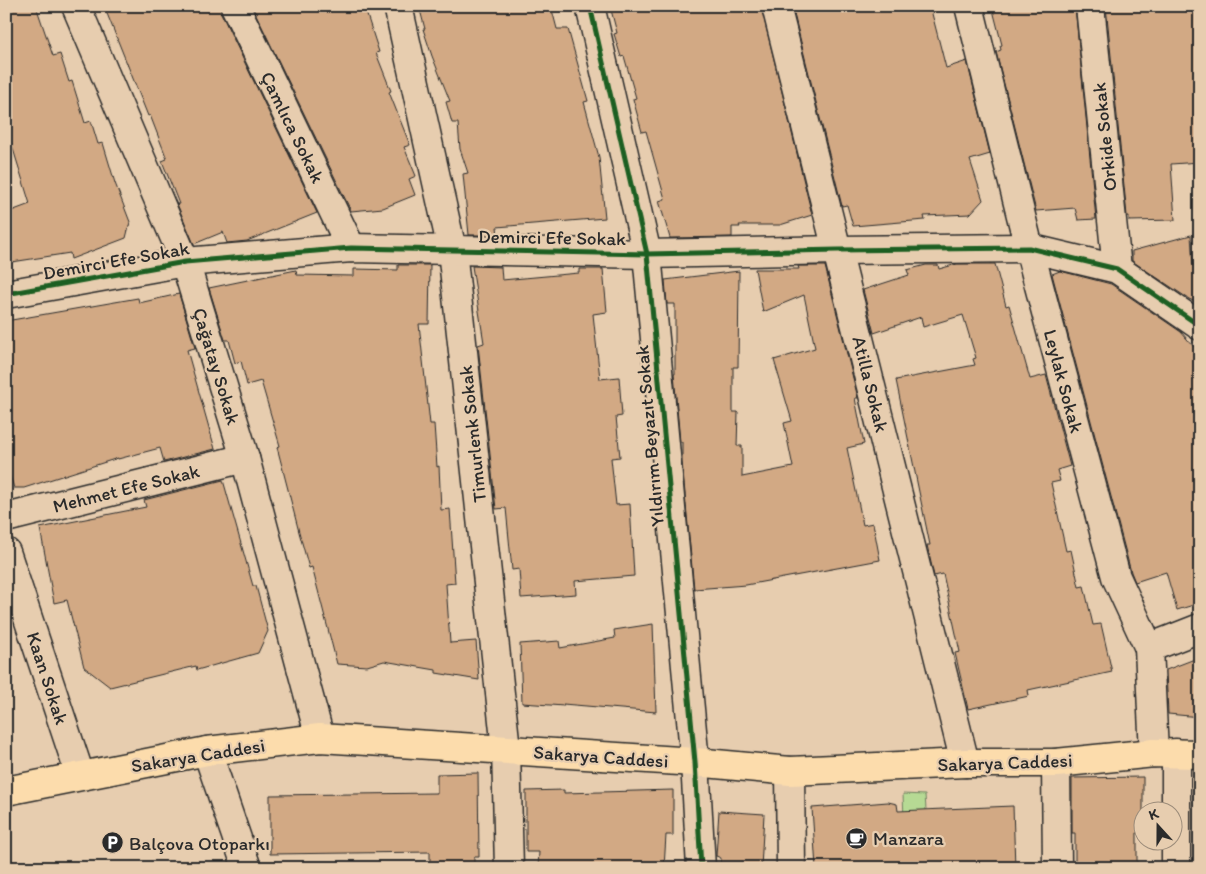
<svg xmlns="http://www.w3.org/2000/svg" width="1206" height="874" viewBox="0 0 1206 874" font-family="Itim,sans-serif">
  <style>
    .green { fill: #b6da94; stroke: #708260 }
    .building { fill: #d2a984; stroke: #2b2b2b }
    .lines { fill: none; stroke-linecap: round; stroke-linejoin: round }
    .minor-casing { stroke: #2b2b2b; stroke-width: 31 }
    .major-casing { stroke: #2b2b2b; stroke-width: 31 }
    .minor { stroke: #e7cdaf; stroke-width: 28 }
    .major { stroke: #fcdcac; stroke-width: 28 }
    .cycleway-casing { stroke: #e7cdaf; stroke-width: 8 }
    .cycleway { stroke: #1b5e20; stroke-width: 5 }
    .labels { text-anchor: middle; stroke-width: 4.5; stroke-linejoin: round; paint-order: stroke }
    .street-label { font-size: 19px; fill: #2b2b2b; stroke: #e7cdaf }
    .poi-label { font-size: 19px; fill: #2b2b2b; stroke: #e7cdaf; text-anchor: start }
  </style>
  <rect width="100%" height="100%" fill="#e7cdaf"/>
  <filter id="ink" filterUnits="userSpaceOnUse"><feTurbulence type="fractalNoise" baseFrequency=".02" numOctaves="2"/><feDisplacementMap in="SourceGraphic" scale="10" xChannelSelector="R" yChannelSelector="G"/><feConvolveMatrix kernelMatrix="1 2 1 2 8 2 1 2 1" color-interpolation-filters="sRGB"/></filter>
  <g filter="url(#ink)">
    <polygon class="green" points="903,794 925,795 930,868 906,868"/>
    <g class="building">
      <polygon points="6,6 36,6 53,56 60,54 69,82 72,81 85,123 91,121 98,144 103,143 115,183 130,222 126,238 71,259 70,253 12,262 6,248 6,213 30,204 6,126"/>
      <polygon points="104,6 220,6 221,13 317,213 247,241 227,243 223,232 194,244 177,204 179,204 162,161 167,159 150,115 148,116"/>
      <polygon points="252,6 364,6 379,52 376,53 391,91 389,92 410,145 404,147 416,176 409,179 415,195 383,208 351,211"/>
      <polygon points="419,6 551,6 557,29 568,29 588,101 584,102 599,157 605,218 497,227 498,235 469,235 463,174 468,173 460,149 458,123 452,123 446,102 450,101 432,56 423,29 425,29"/>
      <polygon points="610,6 761,6 812,215 780,225 739,225 740,227 732,227 732,237 670,238 659,201 665,199 646,131 642,132 633,99 636,98 624,56 621,57 614,34 617,33"/>
      <polygon points="792,6 930,6 946,68 967,61 990,154 970,160 983,200 970,214 924,216 925,220 853,226 847,205 842,206"/>
      <polygon points="1008,6 1075,6 1096,219 1078,220 1075,208 1036,211 996,52 1001,50 1000,46 1002,45 993,10"/>
      <polygon points="1106,6 1200,6 1200,162 1171,164 1175,220 1129,221 1129,216 1127,216"/>
      <polygon points="1191,235 1193,265 1200,264 1200,304 1189,299 1132,261 1132,251"/>
      <polygon points="957,264 995,264 1006,306 1009,305 1030,379 1046,375 1070,466 1057,470 1060,481 1051,483 1066,551 1071,550 1079,587 1084,586 1093,625 1101,624 1112,672 1028,690 1029,696 968,709 955,653 960,652 943,574 934,576 927,545 930,545 896,380 975,365 973,359 976,358 963,315 923,327 921,317 874,333 863,290 909,275 907,270 926,265 938,265 939,269"/>
      <polygon points="398,265 430,265 429,324 419,324 430,424 434,424 437,467 439,466 441,510 450,509 455,583 446,584 450,643 476,641 479,680 436,673 436,670 384,661 367,666 337,664 312,567 309,568 299,532 277,447 280,446 261,381 247,385 241,361 235,363 229,340 225,340 209,288 296,270 297,275 354,276 354,269 398,270"/>
      <polygon points="472,266 501,267 502,280 579,273 579,269 603,269 607,312 593,314 600,379 619,377 622,416 616,417 620,457 611,458 616,505 630,504 634,576 575,581 576,594 521,598 519,569 512,570 506,508 496,509 478,345 484,343"/>
      <polygon points="798,266 825,266 858,398 855,398 864,444 847,448 863,525 873,523 880,560 746,585 694,589 682,462 682,442 680,442 674,374 675,374 675,304 667,304 665,280 739,271 738,367 733,367 733,412 738,412 737,446 742,446 742,477 793,467 784,423 792,421 774,360 815,348 804,295 763,312 755,269 799,269"/>
      <polygon points="1060,271 1111,284 1181,332 1200,354 1200,603 1177,610 1166,572 1135,582 1131,572 1052,274"/>
      <polygon points="179,294 195,348 187,350 215,449 164,462 160,448 118,459 118,458 24,488 14,488 6,463 6,321 138,298 139,303"/>
      <polygon points="223,480 253,586 256,586 268,631 258,653 197,670 196,666 110,687 84,667 67,600 54,603 40,528 146,507 144,500"/>
      <polygon points="653,624 656,712 563,704 564,706 522,703 520,644 559,641 560,648 615,638 614,630"/>
      <polygon points="1200,657 1200,717 1168,714 1166,670"/>
      <polygon points="478,773 479,857 474,857 474,868 430,868 430,852 270,854 270,795 437,793 437,774"/>
      <polygon points="1143,777 1143,833 1137,833 1137,868 1075,868 1075,833 1072,833 1072,778"/>
      <polygon points="564,790 564,793 673,790 673,835 666,835 664,868 538,868 539,852 526,852 526,791"/>
      <polygon points="888,802 897,804 898,811 1013,806 1015,868 816,868 812,808"/>
      <polygon points="719,811 764,814 761,868 720,868 721,858 716,856"/>
    </g>
    <g class="lines">
      <defs>
        <g id="minor">
          <polyline points="76,6 185,262 245,458 320,738"/>
          <polyline points="235,6 351,248"/>
          <polyline points="398,6 452,250 506,749 509,868"/>
          <polyline points="590,6 647,254 695,762 701,868"/>
          <polyline points="776,6 965,763"/>
          <polyline points="969,6 1029,248 1116,577 1149,648 1154,753"/>
          <polyline points="1090,6 1117,269"/>
          <polyline points="6,294 185,262 351,248 647,254 838,250 1029,248 1117,269 1200,326"/>
          <polyline points="6,518 245,458"/>
          <polyline points="6,552 80,775"/>
          <polyline points="1149,648 1200,628"/>
          <polyline points="207,751 247,868"/>
          <polyline points="1176,753 1176,868"/>
          <polyline points="1056,763 1057,868"/>
          <polyline points="790,771 791,868"/>
        </g>
        <polyline id="major" points="6,791 207,751 320,738 695,762 790,771 965,763 1056,763 1154,753 1200,754"/>
      </defs>
      <use href="#minor" class="minor-casing"/>
      <use href="#major" class="major-casing"/>
      <use href="#minor" class="minor"/>
      <use href="#major" class="major"/>
      <defs>
        <g id="cycleway">
          <polyline points="590,6 647,254 695,762 701,868"/>
          <polyline points="6,294 185,262 351,248 647,254 838,250 1029,248 1117,269 1200,326"/>
        </g>
      </defs>
      <use href="#cycleway" class="cycleway-casing"/>
      <use href="#cycleway" class="cycleway"/>
    </g>
  </g>
  <defs>
    <symbol id="cafe-disc" viewBox="-11 -11 22 22"><circle r="9.5" fill="#2b2b2b" stroke="#e7cdaf"/><path d="M-5.5-4.5H6V0H3Q3 3.5 0 3.5H-2.5Q-5.5 3.5-5.5 0ZM3-3.2v2h1.7v-2ZM-6 4.5H4V6H-6Z" fill="#fff"/></symbol>
    <symbol id="parking-disc" viewBox="-11 -11 22 22"><circle r="9.5" fill="#2b2b2b" stroke="#e7cdaf"/><path d="M-3.5-5.5H1a3.5 3.5 0 0 1 0 7H-1V5.5H-3.5ZM-1-3.4V-.6H.8a1.4 1.4 0 0 0 0-2.8Z" fill="#fff"/></symbol>
  </defs>
  <g fill-rule="evenodd">
    <use href="#cafe-disc" x="844" y="826" width="25" height="25"/>
    <use href="#parking-disc" x="100" y="830" width="25" height="25"/>
  </g>
  <g class="labels">
    <g class="street-label">
      <text transform="translate(293 127) rotate(64)" y="7">Çamlıca Sokak</text>
      <text transform="translate(1104 137) rotate(-96)" y="7">Orkide Sokak</text>
      <text transform="translate(552 237) rotate(1)" y="7">Demirci Efe Sokak</text>
      <text transform="translate(116 260) rotate(-10)" y="7">Demirci Efe Sokak</text>
      <text transform="translate(217 366) rotate(73)" y="7">Çağatay Sokak</text>
      <text transform="translate(1064 381) rotate(75)" y="7">Leylak Sokak</text>
      <text transform="translate(871 384) rotate(76)" y="7">Atilla Sokak</text>
      <text transform="translate(472 434) rotate(-96)" y="7">Timurlenk Sokak</text>
      <text transform="translate(649 436) rotate(-95)" y="7">Yıldırım Beyazıt Sokak</text>
      <text transform="translate(126 488) rotate(-14)" y="7">Mehmet Efe Sokak</text>
      <text transform="translate(48 678) rotate(72)" y="7">Kaan Sokak</text>
      <text transform="translate(198 755) rotate(-9)" y="7">Sakarya Caddesi</text>
      <text transform="translate(601 756) rotate(4)" y="7">Sakarya Caddesi</text>
      <text transform="translate(1005 762) rotate(-2)" y="7">Sakarya Caddesi</text>
    </g>
    <g class="poi-label">
      <text x="873" y="845">Manzara</text>
      <text x="129" y="850">Balçova Otoparkı</text>
    </g>
  </g>
  <rect width="1206" height="874" fill="none" stroke="#e7cdaf" stroke-width="25"/>
  <rect x="12" y="12" width="1181" height="849" fill="none" stroke="#2b2b2b" stroke-width="2" filter="url(#ink)"/>
  <g transform="translate(1158 826) rotate(339)"><circle r="24" fill="#e7cdaf" stroke="#9c8c7a"/>
  <path d="M0-4L9 19L0 12L-9 19Z" fill="#2b2b2b"/>
  <text y="-8" font-size="14" font-weight="bold" text-anchor="middle" fill="#2b2b2b">K</text>
  </g>
</svg>
